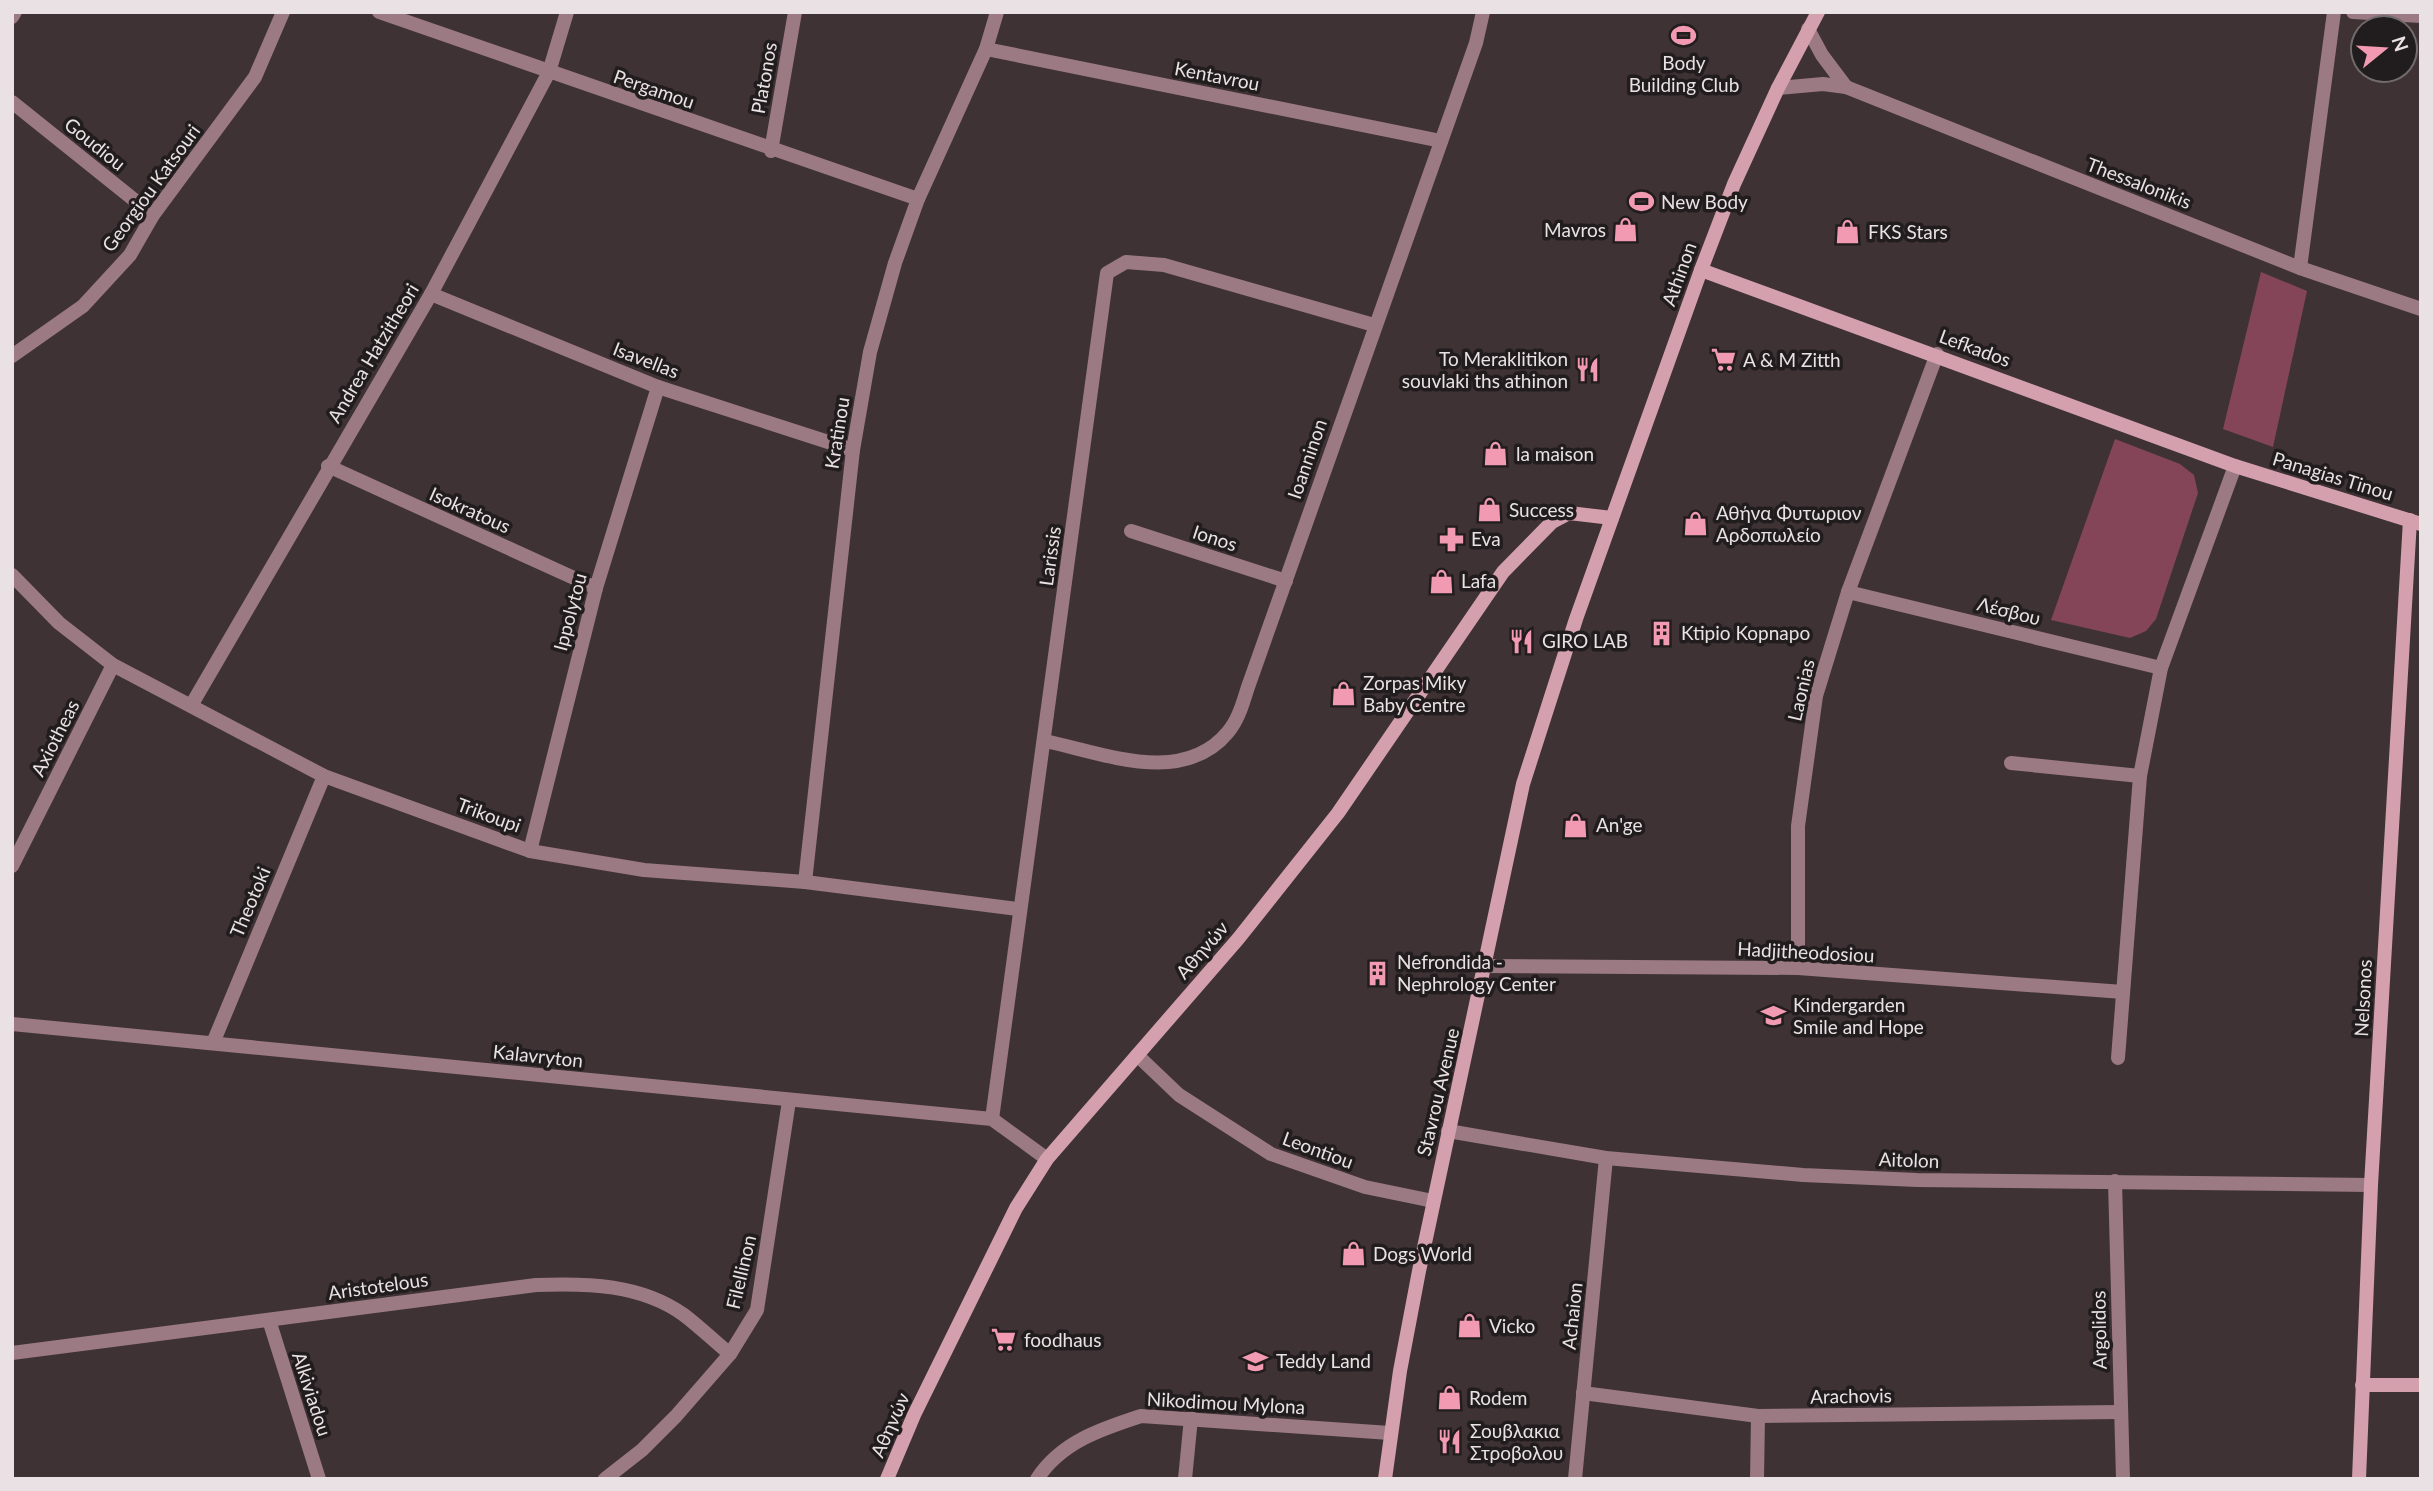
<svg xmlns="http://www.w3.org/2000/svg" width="2433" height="1491" viewBox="0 0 2433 1491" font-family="Lato,sans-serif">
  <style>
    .green { fill: #844558 }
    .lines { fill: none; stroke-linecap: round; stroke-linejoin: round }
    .street { stroke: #9b7a83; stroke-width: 14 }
    .secondary { stroke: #d5a0ae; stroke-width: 14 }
    .labels { text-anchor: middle; stroke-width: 7; stroke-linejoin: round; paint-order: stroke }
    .poi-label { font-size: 19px; fill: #e9e1e3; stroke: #211c1d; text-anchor: start }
    .street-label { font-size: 19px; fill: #e9e1e3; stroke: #211c1d }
  </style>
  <rect width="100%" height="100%" fill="#3e3235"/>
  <g class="green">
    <polygon points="2261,272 2307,291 2273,447 2223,429"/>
    <polygon points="2115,439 2180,464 2194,475 2198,493 2156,619 2146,631 2130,638 2051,620"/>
  </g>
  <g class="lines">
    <g class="street">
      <polyline points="379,12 918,199"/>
      <polyline points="2353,12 2421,16"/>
      <polyline points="12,17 15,12"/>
      <polyline points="1808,29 1822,55 1846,87"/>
      <polyline points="986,49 1441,141"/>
      <polyline points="1778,88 1823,84 1846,87 2300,268 2421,309"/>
      <polyline points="12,102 153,215"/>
      <polyline points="771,151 795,12"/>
      <polyline points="2300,268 2334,12"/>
      <polyline points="431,294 658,387 853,450"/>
      <polyline points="12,356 83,306 130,255 153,215 255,77 283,12"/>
      <polyline points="328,466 596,588"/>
      <polyline points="1131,531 1286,581"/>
      <polyline points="12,575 59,623 113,665 324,776 530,851 644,870 805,882 1018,909"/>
      <polyline points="1848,592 2161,668"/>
      <polyline points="192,704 431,294 549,72 567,12"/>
      <path d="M 1045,741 C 1103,753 1183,787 1228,732 C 1239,719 1243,702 1248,687 L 1476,43 L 1483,12"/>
      <polyline points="2011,763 2140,776"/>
      <polyline points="530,851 596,588 658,387"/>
      <polyline points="12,866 113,665"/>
      <polyline points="805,882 853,450 870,352 895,263 918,199 986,49 997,12"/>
      <polyline points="1485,966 1798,968 2123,992"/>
      <polyline points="1798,968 1798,826 1816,696 1848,592 1937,354"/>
      <polyline points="12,1024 992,1119 1047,1159"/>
      <polyline points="213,1043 324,776"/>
      <polyline points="1137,1055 1179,1095 1271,1154 1365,1187 1433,1201"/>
      <polyline points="2118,1058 2140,776 2161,668 2235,466"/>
      <polyline points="992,1119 1107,273 1126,262 1164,265 1374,325"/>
      <polyline points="1448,1131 1606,1158 1803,1175 1917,1180 2371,1185"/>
      <polyline points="2115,1181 2123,1479"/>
      <polyline points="269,1320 319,1479"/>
      <path d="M 12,1353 L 536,1285 C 587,1283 641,1284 684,1315 C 700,1327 715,1342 730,1354"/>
      <polyline points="1583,1393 1758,1416 2120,1412"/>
      <polyline points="605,1479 642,1450 676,1416 730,1354 757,1310 789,1101"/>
      <path d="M 1037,1479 C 1061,1442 1101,1429 1141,1416 L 1390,1433"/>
      <polyline points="1185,1479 1191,1418"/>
      <polyline points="1575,1479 1606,1158"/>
      <polyline points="1757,1479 1758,1416"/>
    </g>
    <g class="secondary">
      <polyline points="1701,270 2235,466 2421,524"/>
      <polyline points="2362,1385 2421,1385"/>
      <polyline points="887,1479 914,1415 1016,1208 1047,1159 1238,939 1338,813 1503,572 1552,522 1569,513 1612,518"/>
      <polyline points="1385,1479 1400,1371 1419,1271 1523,784 1576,619 1701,270 1734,184 1778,88 1818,12"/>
      <polyline points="2359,1479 2371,1185 2410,520"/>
    </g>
  </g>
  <defs>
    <symbol id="stadium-bare" viewBox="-9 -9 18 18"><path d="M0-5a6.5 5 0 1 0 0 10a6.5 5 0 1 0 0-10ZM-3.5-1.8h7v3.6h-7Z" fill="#f19ab2" stroke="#211c1d" stroke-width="2.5" paint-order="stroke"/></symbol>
    <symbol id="shop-bare" viewBox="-9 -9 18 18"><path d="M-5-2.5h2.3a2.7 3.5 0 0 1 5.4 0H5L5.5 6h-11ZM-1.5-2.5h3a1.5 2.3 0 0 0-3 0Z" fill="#f19ab2" stroke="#211c1d" stroke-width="2.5" paint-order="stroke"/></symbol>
    <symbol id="supermarket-bare" viewBox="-9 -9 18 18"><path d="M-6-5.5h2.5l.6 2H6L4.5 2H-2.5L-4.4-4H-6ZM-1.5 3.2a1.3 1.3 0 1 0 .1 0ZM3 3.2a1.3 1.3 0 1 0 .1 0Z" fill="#f19ab2" stroke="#211c1d" stroke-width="2.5" paint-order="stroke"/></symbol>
    <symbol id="restaurant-bare" viewBox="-9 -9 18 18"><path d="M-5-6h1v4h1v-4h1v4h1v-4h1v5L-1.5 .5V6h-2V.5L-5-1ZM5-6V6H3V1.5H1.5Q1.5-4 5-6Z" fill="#f19ab2" stroke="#211c1d" stroke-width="2.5" paint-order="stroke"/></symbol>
    <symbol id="pharmacy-bare" viewBox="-9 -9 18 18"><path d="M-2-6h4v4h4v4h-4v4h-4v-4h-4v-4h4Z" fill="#f19ab2" stroke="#211c1d" stroke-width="2.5" paint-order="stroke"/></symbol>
    <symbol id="building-bare" viewBox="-9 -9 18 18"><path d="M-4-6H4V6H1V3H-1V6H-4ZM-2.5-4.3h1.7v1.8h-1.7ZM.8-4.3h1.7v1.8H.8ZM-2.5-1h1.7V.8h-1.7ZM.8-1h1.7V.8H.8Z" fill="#f19ab2" stroke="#211c1d" stroke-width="2.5" paint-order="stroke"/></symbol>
    <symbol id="school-bare" viewBox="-9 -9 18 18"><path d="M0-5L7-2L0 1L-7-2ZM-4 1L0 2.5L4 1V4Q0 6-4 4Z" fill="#f19ab2" stroke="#211c1d" stroke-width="2.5" paint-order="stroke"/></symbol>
  </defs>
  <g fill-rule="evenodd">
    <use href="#stadium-bare" x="1666" y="18" width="35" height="35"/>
    <use href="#stadium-bare" x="1624" y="184" width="35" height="35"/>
    <use href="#shop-bare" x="1608" y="212" width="35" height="35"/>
    <use href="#shop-bare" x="1830" y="214" width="35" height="35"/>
    <use href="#supermarket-bare" x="1706" y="342" width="35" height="35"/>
    <use href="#restaurant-bare" x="1570" y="352" width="35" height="35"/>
    <use href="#shop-bare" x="1478" y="436" width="35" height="35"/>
    <use href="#shop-bare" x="1472" y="492" width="35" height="35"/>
    <use href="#shop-bare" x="1678" y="506" width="35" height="35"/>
    <use href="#pharmacy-bare" x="1434" y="522" width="35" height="35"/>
    <use href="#shop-bare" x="1424" y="564" width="35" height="35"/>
    <use href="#building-bare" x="1644" y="616" width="35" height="35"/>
    <use href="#restaurant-bare" x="1504" y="624" width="35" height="35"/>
    <use href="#shop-bare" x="1326" y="676" width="35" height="35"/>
    <use href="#shop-bare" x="1558" y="808" width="35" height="35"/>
    <use href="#building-bare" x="1360" y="956" width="35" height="35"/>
    <use href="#school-bare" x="1756" y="998" width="35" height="35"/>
    <use href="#shop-bare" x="1336" y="1236" width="35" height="35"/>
    <use href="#shop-bare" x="1452" y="1308" width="35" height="35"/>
    <use href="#supermarket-bare" x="986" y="1322" width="35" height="35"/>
    <use href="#school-bare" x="1238" y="1344" width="35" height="35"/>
    <use href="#shop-bare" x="1432" y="1380" width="35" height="35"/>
    <use href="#restaurant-bare" x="1432" y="1424" width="35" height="35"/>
  </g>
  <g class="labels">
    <g class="poi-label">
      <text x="1684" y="70" text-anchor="middle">Body<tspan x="1684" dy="22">Building Club</tspan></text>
      <text x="1661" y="209">New Body</text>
      <text x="1606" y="237" text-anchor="end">Mavros</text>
      <text x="1868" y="239">FKS Stars</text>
      <text x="1568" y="366" text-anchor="end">To Meraklitikon<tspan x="1568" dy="22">souvlaki ths athinon</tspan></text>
      <text x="1743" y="367">A &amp; M Zitth</text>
      <text x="1516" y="461">la maison</text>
      <text x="1509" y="517">Success</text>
      <text x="1716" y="520">Αθήνα Φυτωριον<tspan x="1716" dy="22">Αρδοπωλείο</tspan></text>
      <text x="1471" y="546">Eva</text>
      <text x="1461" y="588">Lafa</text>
      <text x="1681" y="640">Ktipio Kopnapo</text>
      <text x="1542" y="648">GIRO LAB</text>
      <text x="1363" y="690">Zorpas Miky<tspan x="1363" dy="22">Baby Centre</tspan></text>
      <text x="1596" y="832">An'ge</text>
      <text x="1397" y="969">Nefrondida -<tspan x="1397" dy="22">Nephrology Center</tspan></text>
      <text x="1793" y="1012">Kindergarden<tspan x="1793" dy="22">Smile and Hope</tspan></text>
      <text x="1373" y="1261">Dogs World</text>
      <text x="1489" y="1333">Vicko</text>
      <text x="1024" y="1347">foodhaus</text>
      <text x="1276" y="1368">Teddy Land</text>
      <text x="1469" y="1405">Rodem</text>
      <text x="1470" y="1438">Σουβλακια<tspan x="1470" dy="22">Στροβολου</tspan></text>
    </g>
    <g class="street-label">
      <text transform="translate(1217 76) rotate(11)" y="7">Kentavrou</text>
      <text transform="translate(764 78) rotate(-80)" y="7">Platonos</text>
      <text transform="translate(654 89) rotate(19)" y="7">Pergamou</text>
      <text transform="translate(95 144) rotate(39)" y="7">Goudiou</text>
      <text transform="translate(2139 183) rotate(21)" y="7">Thessalonikis</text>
      <text transform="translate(151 188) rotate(-54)" y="7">Georgiou Katsouri</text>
      <text transform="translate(1679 274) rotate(-70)" y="7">Athinon</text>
      <text transform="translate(1975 348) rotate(20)" y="7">Lefkados</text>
      <text transform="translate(373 353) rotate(-59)" y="7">Andrea Hatzitheori</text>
      <text transform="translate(646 360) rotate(21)" y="7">Isavellas</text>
      <text transform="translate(837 433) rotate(-81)" y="7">Kratinou</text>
      <text transform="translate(1307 459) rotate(-71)" y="7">Ioanninon</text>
      <text transform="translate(2333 476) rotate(17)" y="7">Panagias Tinou</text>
      <text transform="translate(470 510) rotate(24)" y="7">Isokratous</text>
      <text transform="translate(1215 538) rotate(18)" y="7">Ionos</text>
      <text transform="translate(1050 556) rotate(-82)" y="7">Larissis</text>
      <text transform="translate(2009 611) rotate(14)" y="7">Λέσβου</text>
      <text transform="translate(570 612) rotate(-75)" y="7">Ippolytou</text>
      <text transform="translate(1801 690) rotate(-77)" y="7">Laonias</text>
      <text transform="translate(55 738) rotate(-63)" y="7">Axiotheas</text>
      <text transform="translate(489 815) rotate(20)" y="7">Trikoupi</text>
      <text transform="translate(250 902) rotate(-67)" y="7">Theotoki</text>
      <text transform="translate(1202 950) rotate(-49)" y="7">Αθηνών</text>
      <text transform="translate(1806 952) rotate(3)" y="7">Hadjitheodosiou</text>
      <text transform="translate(2363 998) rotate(-87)" y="7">Nelsonos</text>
      <text transform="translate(538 1056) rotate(6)" y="7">Kalavryton</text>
      <text transform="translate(1438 1092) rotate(-77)" y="7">Stavrou Avenue</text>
      <text transform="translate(1318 1150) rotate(20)" y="7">Leontiou</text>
      <text transform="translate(1909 1160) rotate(2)" y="7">Aitolon</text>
      <text transform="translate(741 1272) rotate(-77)" y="7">Filellinon</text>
      <text transform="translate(378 1286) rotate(-8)" y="7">Aristotelous</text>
      <text transform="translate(1572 1316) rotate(-84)" y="7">Achaion</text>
      <text transform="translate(2099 1330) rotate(-91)" y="7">Argolidos</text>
      <text transform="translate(312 1394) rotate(72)" y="7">Alkiviadou</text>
      <text transform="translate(1851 1396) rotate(-1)" y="7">Arachovis</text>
      <text transform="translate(1226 1403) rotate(3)" y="7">Nikodimou Mylona</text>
      <text transform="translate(890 1425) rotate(-66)" y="7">Αθηνών</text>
    </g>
  </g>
  <rect width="2433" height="1491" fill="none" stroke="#e9e1e3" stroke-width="28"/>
  <g transform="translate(2384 49) rotate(72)"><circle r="33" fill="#211c1d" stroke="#716b6c" stroke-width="2"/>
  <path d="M0-5L12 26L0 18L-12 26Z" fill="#f19ab2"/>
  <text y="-10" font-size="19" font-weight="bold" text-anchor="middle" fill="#e9e1e3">N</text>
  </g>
</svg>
